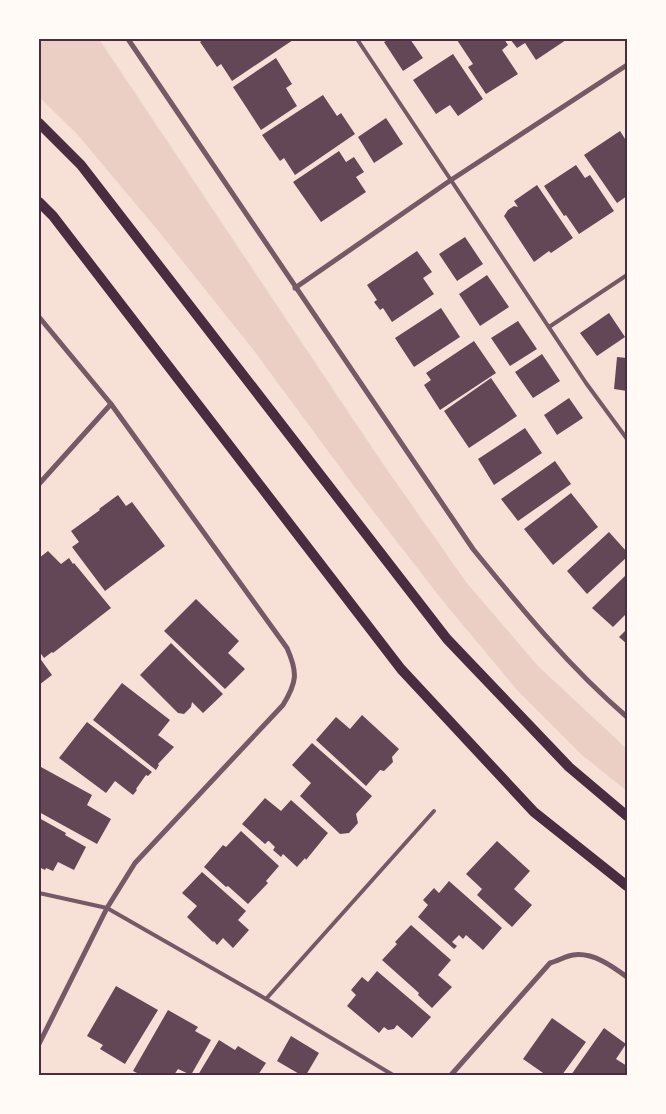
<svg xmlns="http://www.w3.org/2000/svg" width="666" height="1114" viewBox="0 0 666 1114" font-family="Inter,sans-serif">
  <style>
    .green { fill: #ebcfc5 }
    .building { fill: #644757 }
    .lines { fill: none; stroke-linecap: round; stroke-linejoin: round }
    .service { stroke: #755966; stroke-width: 4 }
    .minor { stroke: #755966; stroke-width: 5 }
    .secondary { stroke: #4a2c40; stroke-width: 10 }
    .neatline { fill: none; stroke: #4a2c40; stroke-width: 2 }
  </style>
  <rect width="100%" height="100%" fill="#f7e1d7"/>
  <polygon class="green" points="39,39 99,39 381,461 466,582 538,666 627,749 627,791 583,756 517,690 442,600 353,485 255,352 160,233 77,134 39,97"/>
  <g class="building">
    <polygon points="204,39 292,39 293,40 232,81 221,64 217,67 200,42"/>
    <polygon points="390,39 410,39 423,58 403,71 384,42"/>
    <polygon points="459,39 504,39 508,45 502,50 518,74 486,94 468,67 473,64 457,40"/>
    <polygon points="510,39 565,39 566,40 536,60 525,43 517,48"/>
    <polygon points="453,54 483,99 458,116 450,105 436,114 413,80"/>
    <polygon points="276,58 292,84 286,88 297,106 261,130 233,87"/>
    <polygon points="323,95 337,116 341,113 355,134 295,175 284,158 280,161 262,135"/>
    <polygon points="386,118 403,144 374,163 358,137"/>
    <polygon points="620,131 627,142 627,196 617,203 584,155"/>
    <polygon points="339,151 346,162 354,157 364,172 356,177 366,192 321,222 293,182"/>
    <polygon points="576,165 585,178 590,175 614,211 579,234 566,215 564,216 544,186"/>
    <polygon points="537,185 573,238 551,253 549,251 534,262 504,216 508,210 514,206 518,207 514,201"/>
    <polygon points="465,237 483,264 457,281 439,254"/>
    <polygon points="417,251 432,272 423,278 434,294 392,322 383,308 380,310 374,302 377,300 367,285"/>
    <polygon points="487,275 509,307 480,326 459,294"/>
    <polygon points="441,308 460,337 414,367 395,338"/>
    <polygon points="609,313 625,337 597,356 580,333"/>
    <polygon points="518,321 537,349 510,366 491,338"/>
    <polygon points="474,341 496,373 440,410 424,385 431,380 426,373"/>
    <polygon points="542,354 560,381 533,398 515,372"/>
    <polygon points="617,357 627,358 627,391 614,389"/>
    <polygon points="491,378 517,416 469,448 444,411"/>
    <polygon points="569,398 583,418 557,435 544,415"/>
    <polygon points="525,428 542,453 494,485 478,459"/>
    <polygon points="555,461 571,484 518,521 501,499"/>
    <polygon points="571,493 598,527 553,565 524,529"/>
    <polygon points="118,495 126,506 132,502 165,546 105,591 72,547 79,542 71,531 100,510 99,509"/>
    <polygon points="609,532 627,552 627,557 587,594 567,571"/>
    <polygon points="48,551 61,564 69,558 73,564 74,563 111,608 53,653 52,652 44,658 39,651 39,558"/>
    <polygon points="627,574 627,613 613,627 592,608"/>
    <polygon points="196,599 239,641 228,653 245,669 225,689 164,631"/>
    <polygon points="627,629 627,644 619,637"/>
    <polygon points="171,643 223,694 203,713 192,702 191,707 184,714 178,713 140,675"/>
    <polygon points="39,657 52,675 39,685"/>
    <polygon points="122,683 170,720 158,735 174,747 158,764 159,765 156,770 93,720"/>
    <polygon points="362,715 399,749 392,757 393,762 384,771 380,770 366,786 316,740 336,717 350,729"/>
    <polygon points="87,722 152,772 148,776 146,775 136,789 137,790 133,795 115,781 106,793 59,758"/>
    <polygon points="312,743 372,796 356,814 358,823 349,833 340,834 300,796 311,783 292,765"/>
    <polygon points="41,767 92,795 87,805 111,819 97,844 39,812 39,770"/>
    <polygon points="265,798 281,811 291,800 328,833 306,860 305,858 297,867 283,854 281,857 273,850 275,847 269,841 268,841 265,844 242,824"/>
    <polygon points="39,818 66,833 65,835 86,847 74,870 58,862 53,871 46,868 45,870 39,867"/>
    <polygon points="241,831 279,866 266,881 268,883 248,904 228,886 226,887 204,867 223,845 226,847"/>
    <polygon points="497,841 530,871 514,889 532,905 512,927 477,895 482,889 466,874"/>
    <polygon points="202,872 246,911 238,920 249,930 233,948 223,938 217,945 214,941 213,942 187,917 197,906 182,893"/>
    <polygon points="449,881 502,928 483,950 466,935 463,939 459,935 452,942 457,946 454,949 418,917 428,905 423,900 434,888 439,893"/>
    <polygon points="411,925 451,960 438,975 452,987 432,1008 418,995 419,993 382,960 397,944 395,942"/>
    <polygon points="377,971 431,1017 412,1038 397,1025 394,1029 388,1030 384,1027 379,1033 347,1006 356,995 351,990 362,977 368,982"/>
    <polygon points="116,986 158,1010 125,1064 100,1049 103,1045 87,1036"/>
    <polygon points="168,1010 198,1027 195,1031 211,1040 191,1075 178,1069 174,1075 141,1075 133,1071"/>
    <polygon points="552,1018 586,1042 562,1075 546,1075 523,1059"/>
    <polygon points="604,1028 626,1044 616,1059 627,1066 627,1075 571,1075"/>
    <polygon points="291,1036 319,1053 306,1075 301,1075 277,1061"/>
    <polygon points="219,1040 235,1050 238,1046 266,1063 258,1075 198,1075"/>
  </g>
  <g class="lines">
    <g class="service">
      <polyline points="357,39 586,383 627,439"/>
      <polyline points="549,327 627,275"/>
      <polyline points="39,893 107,908 266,999 393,1075"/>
      <polyline points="266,999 434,811"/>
    </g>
    <g class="minor">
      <path d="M 128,39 L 473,549 C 521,608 569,667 627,717"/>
      <polyline points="295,288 451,180 627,65"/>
      <path d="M 39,317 L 111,404 L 287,648 C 298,673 297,682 283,705 L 135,863 L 107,908 L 39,1044"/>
      <polyline points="39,484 111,404"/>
      <path d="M 451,1075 L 550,963 C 558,961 566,956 573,955 C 593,952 612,966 627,977"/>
    </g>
    <g class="secondary">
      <polyline points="39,123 81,165 447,639 569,767 627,816"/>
      <polyline points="39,202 53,216 401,669 534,812 627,886"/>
    </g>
  </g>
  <rect width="666" height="1114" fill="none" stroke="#fffaf5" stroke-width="80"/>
  <rect x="40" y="40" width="586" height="1034" class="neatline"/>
</svg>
